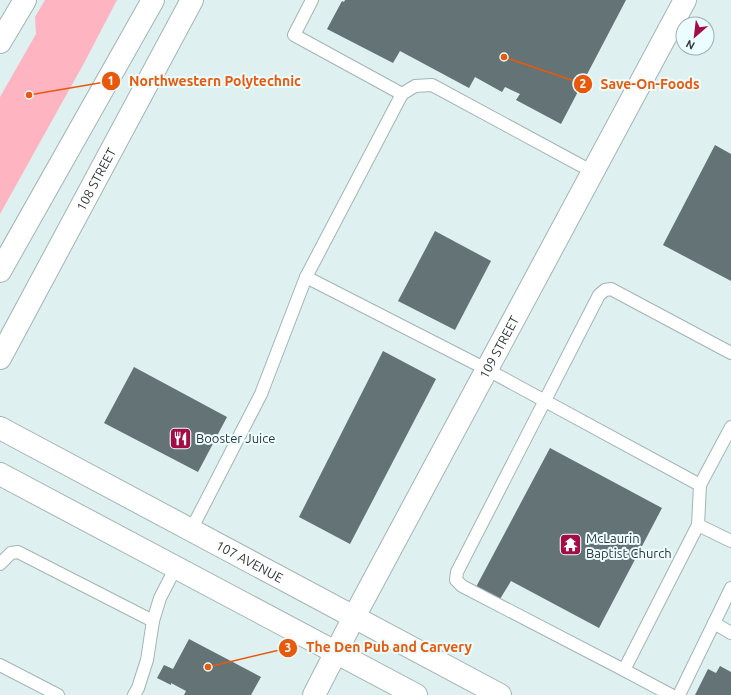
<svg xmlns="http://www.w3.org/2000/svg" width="731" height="695" viewBox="0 0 731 695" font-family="Ubuntu,sans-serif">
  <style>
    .green { fill: #feb5c1 }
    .building { fill: #647375 }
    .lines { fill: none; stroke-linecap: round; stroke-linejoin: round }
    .lane-casing { stroke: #a3b4b5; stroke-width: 14 }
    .street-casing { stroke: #a3b4b5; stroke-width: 24 }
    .secondary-casing { stroke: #a3b4b5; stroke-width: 24 }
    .primary-casing { stroke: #a3b4b5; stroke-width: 24 }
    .lane { stroke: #fff; stroke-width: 12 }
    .street { stroke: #fff; stroke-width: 22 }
    .secondary { stroke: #fff; stroke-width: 22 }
    .primary { stroke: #fff; stroke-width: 22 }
    .labels { text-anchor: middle; stroke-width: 4; stroke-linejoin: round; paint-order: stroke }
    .street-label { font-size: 13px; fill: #323839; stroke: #ecfdff }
    .poi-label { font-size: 13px; fill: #323839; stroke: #ecfdff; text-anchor: start }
    .leader { fill: none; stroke: #e8590c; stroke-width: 1.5 }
    .callout-dot { fill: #e8590c; stroke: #ecfdff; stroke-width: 1.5 }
    .mark-label { font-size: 12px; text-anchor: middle; font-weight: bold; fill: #fff }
    .callout-label { font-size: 14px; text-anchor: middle; font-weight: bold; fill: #e8590c; stroke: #ecfdff; stroke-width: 4; stroke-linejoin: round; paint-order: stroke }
  </style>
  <rect width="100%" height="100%" fill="#dff0f1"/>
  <polygon class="green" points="45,0 117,0 83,65 0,214 0,97 36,34 35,17"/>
  <g class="building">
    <polygon points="345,0 626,0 561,124 516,100 520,94 505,87 502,92 475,77 469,88 400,51 393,63 327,29 342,1 344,2"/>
    <polygon points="715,145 731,154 731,281 663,245"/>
    <polygon points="435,231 491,261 455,330 398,301"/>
    <polygon points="383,351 436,379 350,544 299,517"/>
    <polygon points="134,367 227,417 198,472 104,423"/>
    <polygon points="550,448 662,508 599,628 511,581 500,599 476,587"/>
    <polygon points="189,639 261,677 251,695 184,695 186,691 171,683 171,685 157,678 164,665 173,669"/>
    <polygon points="720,666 731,672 731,695 695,695 708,669 716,673"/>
  </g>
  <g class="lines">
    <defs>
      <g id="lane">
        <polyline points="312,0 294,35 402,94"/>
        <polyline points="306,277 402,94 415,86 432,85 593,172"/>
        <polyline points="700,485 731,427"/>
        <polyline points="191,530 261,394 306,277 488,370 700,485 698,525 731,541"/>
        <polyline points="0,564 11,553 18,552 153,621"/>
        <polyline points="731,588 714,623 731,633"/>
        <polyline points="0,665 58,695"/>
        <polyline points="624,670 462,586 456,580 457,572 599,295 605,290 611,289 731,353"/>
        <polyline points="134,695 138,688 147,660 153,621 160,598 176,567"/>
        <polyline points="671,695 624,670 698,525"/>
        <polyline points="679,695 714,623"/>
      </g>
      <g id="street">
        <polyline points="0,42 25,0"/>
        <path id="s1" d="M 314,695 L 354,617 L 685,0"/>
      </g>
      <g id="secondary">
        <path id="s2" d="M 0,428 L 500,695"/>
        <polyline points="0,474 416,695"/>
      </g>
      <g id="primary">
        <polyline points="0,271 153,0"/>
        <path id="s3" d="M 0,358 L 192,0"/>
      </g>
    </defs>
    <use href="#lane" class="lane-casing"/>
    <use href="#street" class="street-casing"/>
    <use href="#secondary" class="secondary-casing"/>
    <use href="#primary" class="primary-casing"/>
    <use href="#lane" class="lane"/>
    <use href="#street" class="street"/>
    <use href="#secondary" class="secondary"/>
    <use href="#primary" class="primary"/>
  </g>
  <defs>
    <symbol id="restaurant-square" viewBox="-11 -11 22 22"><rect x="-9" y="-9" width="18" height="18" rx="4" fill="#a40c45" stroke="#ecfdff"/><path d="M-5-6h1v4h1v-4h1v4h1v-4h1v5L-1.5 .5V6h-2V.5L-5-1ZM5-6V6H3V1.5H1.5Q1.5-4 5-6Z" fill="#fff"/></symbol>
    <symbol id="temple-square" viewBox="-11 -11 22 22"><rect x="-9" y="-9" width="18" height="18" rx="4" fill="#a40c45" stroke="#ecfdff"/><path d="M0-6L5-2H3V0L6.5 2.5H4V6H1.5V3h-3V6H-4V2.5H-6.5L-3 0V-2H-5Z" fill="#fff"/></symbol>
  </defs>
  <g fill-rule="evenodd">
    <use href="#restaurant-square" x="168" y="426" width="25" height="25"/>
    <use href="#temple-square" x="558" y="532" width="25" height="25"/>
  </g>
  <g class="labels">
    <g class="street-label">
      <text dy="5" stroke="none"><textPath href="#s3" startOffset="203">108 STREET</textPath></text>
      <text dy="5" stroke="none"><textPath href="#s1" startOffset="394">109 STREET</textPath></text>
      <text dy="5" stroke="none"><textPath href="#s2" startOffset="283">107 AVENUE</textPath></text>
    </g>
    <g class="poi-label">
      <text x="196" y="443">Booster Juice</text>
      <text x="586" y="543">McLaurin<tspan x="586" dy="15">Baptist Church</tspan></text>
    </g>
  </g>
  <path class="leader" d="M29 95L111 81M504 57L583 84M208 667L288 648"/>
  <g class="callout-dot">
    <circle cx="29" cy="95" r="4"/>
    <circle cx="504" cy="57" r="4"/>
    <circle cx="208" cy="667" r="4"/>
    <circle cx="111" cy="81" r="10"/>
    <circle cx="583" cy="84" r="10"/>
    <circle cx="288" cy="648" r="10"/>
  </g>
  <g class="mark-label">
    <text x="111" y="85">1</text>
    <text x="583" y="88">2</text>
    <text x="288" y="652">3</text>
  </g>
  <g class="callout-label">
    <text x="215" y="86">Northwestern Polytechnic</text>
    <text x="650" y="89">Save-On-Foods</text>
    <text x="389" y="652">The Den Pub and Carvery</text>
  </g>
  <g transform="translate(695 36) rotate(208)"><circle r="19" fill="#ecfdff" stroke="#a2aeb0"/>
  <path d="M0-3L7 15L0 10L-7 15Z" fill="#a40c45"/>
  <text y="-6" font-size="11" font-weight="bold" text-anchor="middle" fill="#323839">N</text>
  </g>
</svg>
